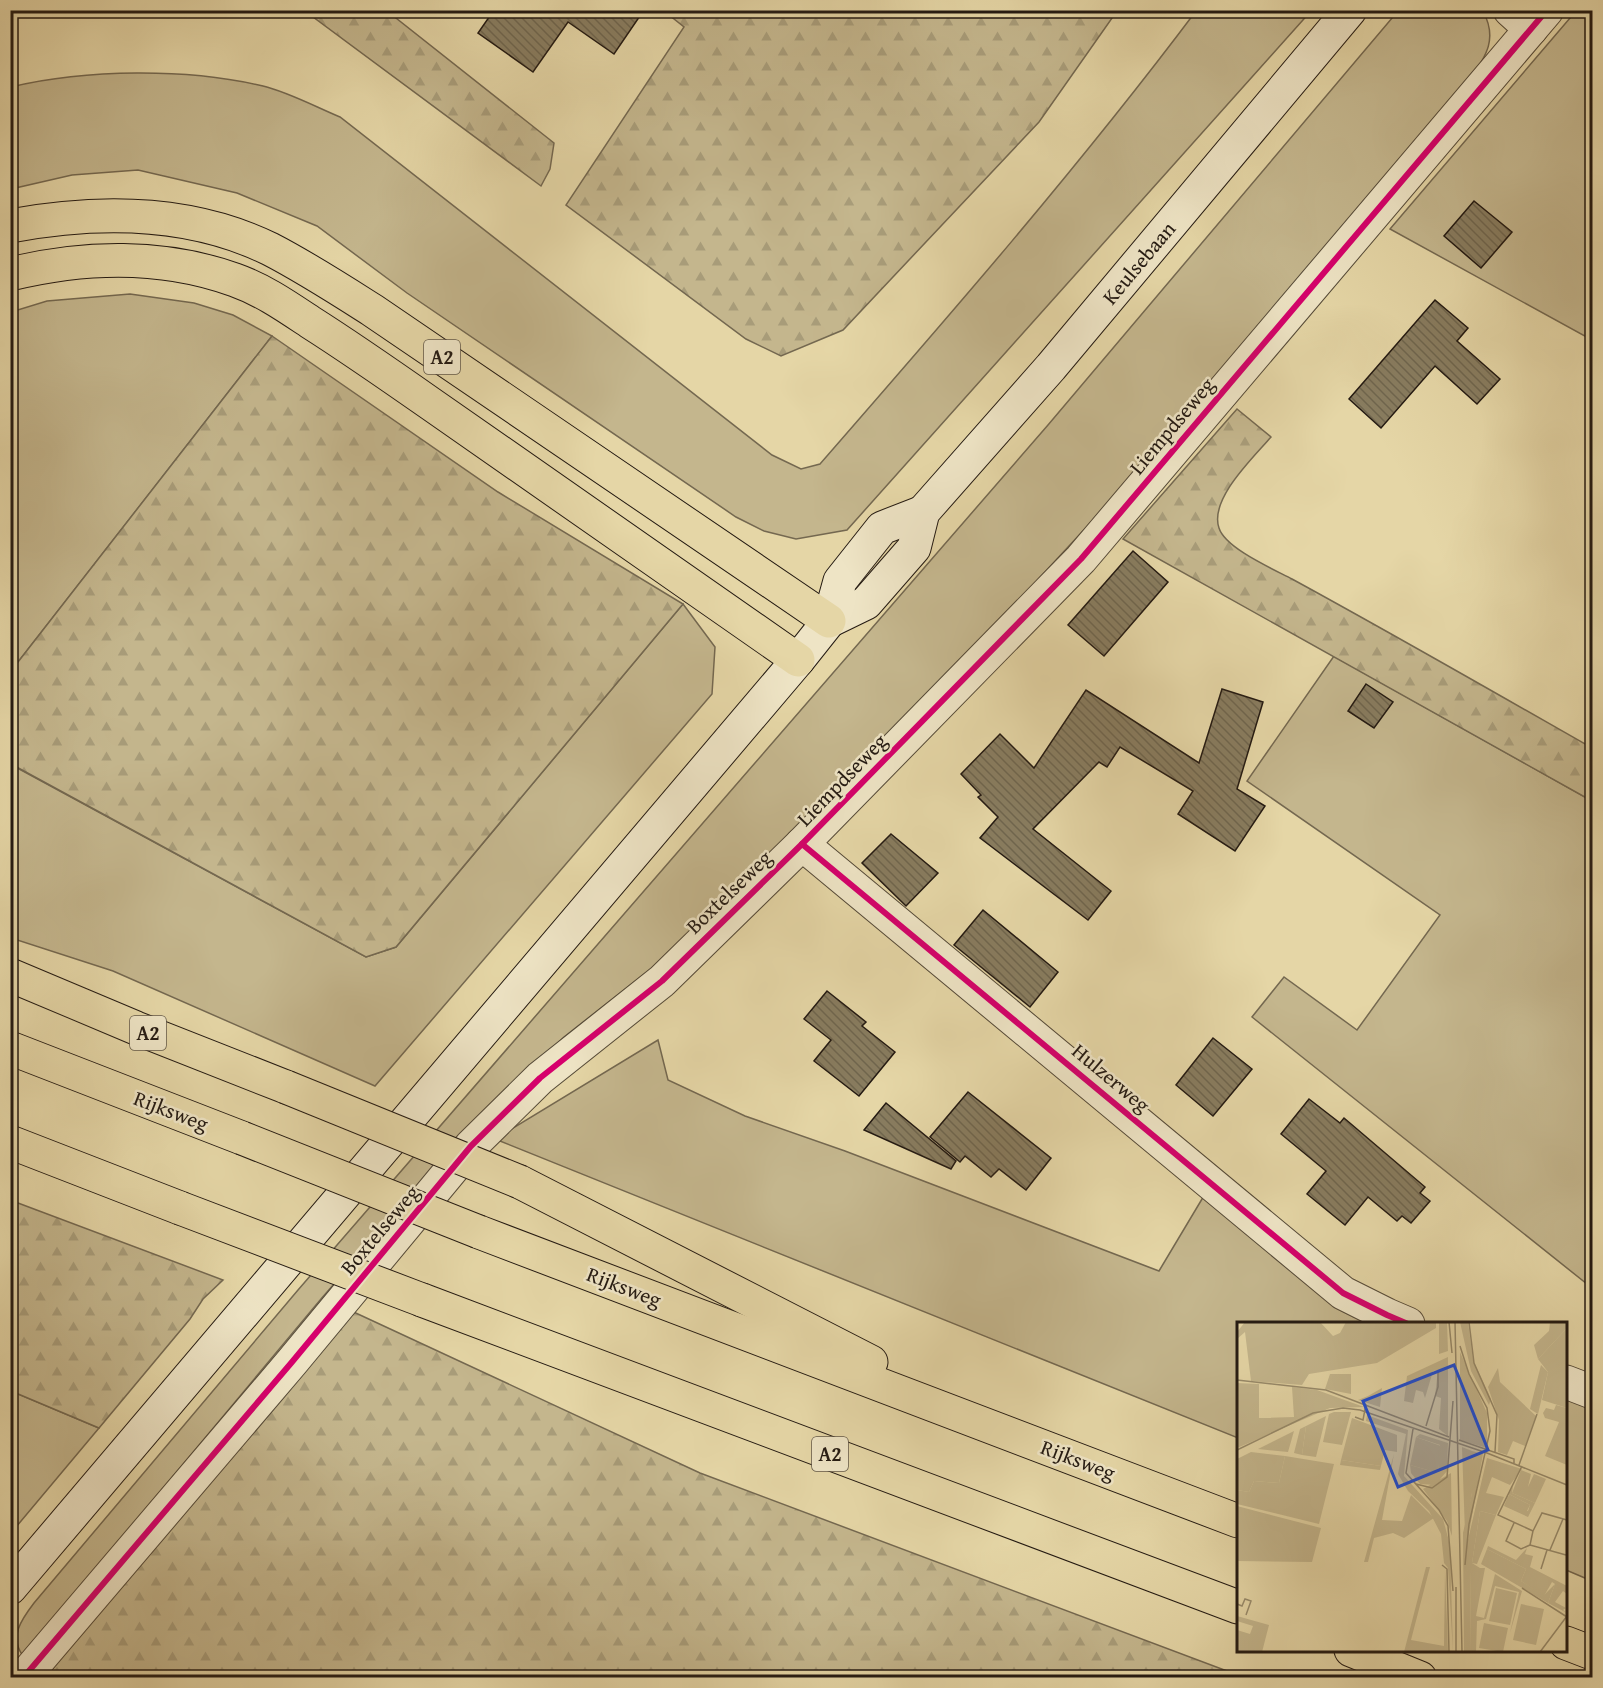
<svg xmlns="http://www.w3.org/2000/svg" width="1603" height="1688" viewBox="0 0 1603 1688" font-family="'Gentium Book Plus',serif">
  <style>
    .grass { fill: #c4b68d; stroke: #746850; stroke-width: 1.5 }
    .forest { fill: url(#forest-firs); stroke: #746850; stroke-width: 1.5 }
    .building { fill: url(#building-back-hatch); stroke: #241a12; stroke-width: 1.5 }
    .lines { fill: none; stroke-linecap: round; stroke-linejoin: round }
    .minor-casing { stroke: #544937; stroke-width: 35 }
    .secondary-casing { stroke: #241a12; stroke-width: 35 }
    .motorway-casing { stroke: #241a12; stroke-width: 35 }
    .minor { stroke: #eee4c5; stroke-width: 33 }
    .secondary { stroke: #eee4c5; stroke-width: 33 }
    .motorway { stroke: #e5d6a6; stroke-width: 33 }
    .motorway-bridge-casing { stroke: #241a12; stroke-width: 35; stroke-linecap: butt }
    .motorway-bridge { stroke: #e5d6a6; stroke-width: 33 }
    .cycleway-casing { stroke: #eee4c5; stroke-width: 10 }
    .cycleway { stroke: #d6006c; stroke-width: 6 }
    .labels { text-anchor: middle; stroke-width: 5; stroke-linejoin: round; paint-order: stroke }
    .shield { fill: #eee4c5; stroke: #615748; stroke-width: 1.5 }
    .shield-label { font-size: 20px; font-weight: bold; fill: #241a12 }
    .street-label { font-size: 21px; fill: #241a12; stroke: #eee4c5 }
    .inset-road { fill: none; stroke: #988b6b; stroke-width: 1.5 }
    .view { fill: #1d4ed8; fill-opacity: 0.15; stroke: #1d4ed8; stroke-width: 3 }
    .inset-edge { fill: none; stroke: #241a12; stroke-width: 3 }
  </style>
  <defs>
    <pattern id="forest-firs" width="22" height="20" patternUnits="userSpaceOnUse" patternTransform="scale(1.5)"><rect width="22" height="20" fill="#c4b68d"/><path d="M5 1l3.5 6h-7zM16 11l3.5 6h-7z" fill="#a89c79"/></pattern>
    <pattern id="building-back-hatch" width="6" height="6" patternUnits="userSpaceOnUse" patternTransform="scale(1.5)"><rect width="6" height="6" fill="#887c5f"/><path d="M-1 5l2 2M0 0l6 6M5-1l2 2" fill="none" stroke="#6f654d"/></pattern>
  </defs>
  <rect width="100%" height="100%" fill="#e5d6a6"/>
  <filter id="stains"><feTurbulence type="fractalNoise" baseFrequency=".00333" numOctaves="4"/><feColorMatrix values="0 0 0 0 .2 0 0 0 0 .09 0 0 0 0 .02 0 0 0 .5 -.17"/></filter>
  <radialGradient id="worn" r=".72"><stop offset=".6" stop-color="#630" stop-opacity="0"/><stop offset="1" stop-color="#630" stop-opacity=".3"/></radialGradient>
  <g class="grass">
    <path d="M 1196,11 L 1311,11 L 847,530 L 796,539 L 764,531 L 736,517 L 407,293 L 317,226 L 237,193 L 138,170 L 72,175 L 11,189 L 11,87 C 86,69 187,68 263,86 C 288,92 316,107 340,117 L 772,455 L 801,469 L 820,464 C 949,316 1078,168 1196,11 Z"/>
    <path d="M 1398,11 L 1483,11 C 1498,39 1486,56 1470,80 L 1093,520 L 996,625 L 875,750 L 652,968 L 564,1037 L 469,1128 L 321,1299 L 23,1656 C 9,1637 21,1620 34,1603 L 298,1290 L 1048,425 Z"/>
    <polygon points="1576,11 1592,11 1592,340 1390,229"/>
    <polygon points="130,294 194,303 233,315 272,336 11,671 11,312 47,301"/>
    <polygon points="683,604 715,647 712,694 375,1086 113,971 11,938 10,764 366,957 396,947"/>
    <polygon points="1334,656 1592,801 1592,1288 1252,1017 1284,977 1357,1030 1440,915 1247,781"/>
    <polygon points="658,1040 668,1080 745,1116 845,1151 1159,1271 1208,1189 1316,1278 1364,1323 1238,1324 1238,1438 495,1139"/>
    <polygon points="11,1391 99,1428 11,1533"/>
    <polygon points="1566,1394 1592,1402 1592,1581 1566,1570"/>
  </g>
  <g class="forest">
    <polygon points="305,11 387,11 554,143 550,169 541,186"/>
    <polygon points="664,11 1117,11 1039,122 843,330 781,356 746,339 566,205 684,27"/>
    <polygon points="272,336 498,492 683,604 396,947 366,957 11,764 11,671"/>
    <path d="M 1237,409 L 1271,437 C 1254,457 1209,499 1219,528 C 1225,548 1273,569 1292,579 C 1393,634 1492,691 1592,748 L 1592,801 L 1123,539 Z"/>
    <polygon points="10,1200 223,1280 203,1299 190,1319 99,1428 11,1391"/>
    <polygon points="345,1308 700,1473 1243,1677 44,1678"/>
  </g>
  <g class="building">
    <polygon points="494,10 644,10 614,54 568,22 533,72 478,33"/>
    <polygon points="1474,201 1512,232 1481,268 1444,236"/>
    <polygon points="1435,300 1468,328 1457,341 1500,379 1477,404 1435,366 1381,428 1349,399"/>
    <polygon points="1133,551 1168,582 1104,656 1068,625"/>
    <polygon points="1366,684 1393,702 1374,728 1348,711"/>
    <polygon points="1222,689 1263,702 1237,789 1265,806 1235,851 1178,814 1193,791 1120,747 1107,767 1099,762 1033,829 1111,891 1088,920 980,838 998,817 978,797 981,795 961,774 1000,734 1034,768 1086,690 1199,763"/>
    <polygon points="891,834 938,873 906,906 862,863"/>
    <polygon points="983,910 1058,972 1030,1007 954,945"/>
    <polygon points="827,991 866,1022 862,1026 895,1052 859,1096 814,1061 831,1040 804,1019"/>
    <polygon points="1213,1038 1252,1069 1213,1116 1176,1085"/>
    <polygon points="968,1092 1051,1158 1026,1190 999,1169 991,1177 965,1156 960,1162 930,1137"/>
    <polygon points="1309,1099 1340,1123 1344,1118 1425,1187 1420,1193 1430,1201 1411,1223 1402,1216 1397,1221 1368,1197 1345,1225 1307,1194 1326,1171 1281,1134"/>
    <polygon points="886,1103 956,1161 951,1169 864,1130"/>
  </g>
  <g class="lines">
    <defs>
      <g id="minor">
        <polyline points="1510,10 1531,29"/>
        <polyline points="802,844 1343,1293 1387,1315 1408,1324"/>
        <polyline points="1566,1382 1592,1392"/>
        <polyline points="23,1678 292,1362 471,1146 540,1078 662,981 802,844 1081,559 1547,10"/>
      </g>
      <g id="secondary">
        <polyline points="829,621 866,603 914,548 923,512 1051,367 1350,10"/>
        <polyline points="10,1588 798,660 829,621 840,581 882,528 923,512"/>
      </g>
      <g id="motorway">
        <path d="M 10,226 C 96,210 190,210 270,249 C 305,267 339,289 372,310 L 829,621"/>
        <path d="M 10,274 C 84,256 163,254 235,280 C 263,290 286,306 310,322 C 351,348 391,376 431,404 C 553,489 675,575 798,660"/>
        <polyline points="10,975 136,1028 286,1087"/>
        <polyline points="10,1048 242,1138"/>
        <polyline points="10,1142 180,1208"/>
        <polyline points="520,1182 871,1362"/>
        <polyline points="479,1232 1238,1521"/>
        <polyline points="422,1300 1238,1607"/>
        <polyline points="1566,1643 1592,1653"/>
        <polyline points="1351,1650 1420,1678"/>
      </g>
    </defs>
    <use href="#minor" class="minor-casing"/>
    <use href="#secondary" class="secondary-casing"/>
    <use href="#motorway" class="motorway-casing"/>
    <use href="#minor" class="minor"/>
    <use href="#secondary" class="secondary"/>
    <use href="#motorway" class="motorway"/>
    <defs>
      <g id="motorway-bridge">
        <polyline points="286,1087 520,1182"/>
        <polyline points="242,1138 479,1232"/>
        <polyline points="180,1208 422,1300"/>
      </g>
    </defs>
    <use href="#motorway-bridge" class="motorway-bridge-casing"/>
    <use href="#motorway-bridge" class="motorway-bridge"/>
    <defs>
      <g id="cycleway">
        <polyline points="802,844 1343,1293 1387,1315 1408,1324"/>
        <polyline points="23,1678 292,1362 471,1146 540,1078 662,981 802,844 1081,559 1547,10"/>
      </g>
    </defs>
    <use href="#cycleway" class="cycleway-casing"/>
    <use href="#cycleway" class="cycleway"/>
  </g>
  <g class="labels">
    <g class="shield">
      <rect x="424" y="340" width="36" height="34" rx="4.5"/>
      <rect x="130" y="1016" width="36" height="34" rx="4.5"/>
      <rect x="812" y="1437" width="36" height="34" rx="4.5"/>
    </g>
    <g class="shield-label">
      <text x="442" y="364">A2</text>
      <text x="148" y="1040">A2</text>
      <text x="830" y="1461">A2</text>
    </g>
    <g class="street-label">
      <text transform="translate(1139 263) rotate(-50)" y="7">Keulsebaan</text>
      <text transform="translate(1172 426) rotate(-50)" y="7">Liempdseweg</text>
      <text transform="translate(842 780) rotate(-46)" y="7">Liempdseweg</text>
      <text transform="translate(729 892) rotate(-44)" y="7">Boxtelseweg</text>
      <text transform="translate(1111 1078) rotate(40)" y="7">Hulzerweg</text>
      <text transform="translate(171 1111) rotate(21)" y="7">Rijksweg</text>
      <text transform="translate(380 1230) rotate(-50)" y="7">Boxtelseweg</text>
      <text transform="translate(624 1287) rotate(21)" y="7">Rijksweg</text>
      <text transform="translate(1078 1460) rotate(21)" y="7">Rijksweg</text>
    </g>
  </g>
  <g transform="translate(1237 1322)">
    <rect width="330" height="330" fill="#e5d6a6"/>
    <path d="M 8,0 L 83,0 L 96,14 L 103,11 L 109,0 L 199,0 L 199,6 L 140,41 L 72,52 L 65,63 L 14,59 L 8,10 L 0,17 L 0,10 ZM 202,0 L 210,0 L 211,29 L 202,32 ZM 223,0 L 231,0 L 236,38 L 254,77 L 252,83 L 234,49 ZM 313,0 L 330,0 L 330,6 L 301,37 L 297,23 L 312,9 ZM 211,35 L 211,114 L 202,107 L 204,76 L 198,74 L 201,48 L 196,49 L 188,76 L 186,70 L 179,68 L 176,81 L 167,79 L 170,54 ZM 304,43 L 311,50 L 301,92 L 293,87 ZM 261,46 L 263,60 L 299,94 L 288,124 L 276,119 L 270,133 L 261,130 L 262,98 L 251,65 ZM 93,52 L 114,52 L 114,72 L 88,67 ZM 0,61 L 22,62 L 22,96 L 57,95 L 55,65 L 80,68 L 127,85 L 93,86 L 0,126 ZM 145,66 L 143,85 L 121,78 L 131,74 ZM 319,83 L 330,86 L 330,143 L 308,134 L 322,100 L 308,96 L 306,91 L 309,86 L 317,88 ZM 130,93 L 171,108 L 167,154 L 206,197 L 213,223 L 216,330 L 211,246 L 207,241 L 204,212 L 192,189 L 171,169 L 161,152 L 169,112 L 129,99 ZM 69,104 L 65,133 L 57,131 L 63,107 ZM 183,112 L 211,121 L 210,149 L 198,163 L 183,162 L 174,151 L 173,143 L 201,151 L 203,123 L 179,115 ZM 235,129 L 246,132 L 230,222 L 250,136 L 285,147 L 273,163 L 255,155 L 249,171 L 267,175 L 259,193 L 243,189 L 235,241 L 243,246 L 234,246 L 233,330 L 227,330 L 226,211 L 235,171 ZM 48,134 L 97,142 L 82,202 L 0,182 L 0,168 L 12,170 L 17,159 L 42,161 ZM 104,138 L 144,144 L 143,148 L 103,143 ZM 284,148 L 294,152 L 291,165 L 297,152 L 309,157 L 298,181 L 275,171 ZM 214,151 L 215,214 L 210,199 L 186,167 ZM 272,172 L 293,183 L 289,191 L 272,184 ZM 0,184 L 84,206 L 75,240 L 0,239 ZM 251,224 L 279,238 L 290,226 L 288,232 L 296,234 L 293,245 L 330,264 L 330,272 L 326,269 L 318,280 L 329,286 L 326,288 L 330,291 L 311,281 L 318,262 L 315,260 L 307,274 L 284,259 L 289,247 L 250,227 ZM 189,245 L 193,245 L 174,318 L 207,324 L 208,247 L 211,330 L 167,330 ZM 259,266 L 280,271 L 273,303 L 252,299 ZM 284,282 L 307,287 L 299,323 L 276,318 ZM 0,294 L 32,303 L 25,330 L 0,330 L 0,308 L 13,312 L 16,304 L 0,299 ZM 247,301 L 271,306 L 266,330 L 242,326 Z" fill="#c4b68d"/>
    <path d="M 330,6 L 330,86 L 305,78 L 311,50 L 301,37 ZM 223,30 L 250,91 L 250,126 L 223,118 ZM 97,90 L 114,90 L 105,123 L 86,120 L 92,92 ZM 89,94 L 79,135 L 65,133 L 69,104 ZM 115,96 L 160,113 L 160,130 L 148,128 L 144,144 L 104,138 ZM 57,109 L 51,130 L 21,127 ZM 179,115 L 204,124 L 201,151 L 173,143 ZM 225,125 L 235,129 L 235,171 L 228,211 ZM 14,130 L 48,134 L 42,161 L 17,159 L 12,170 L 0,168 L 0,137 ZM 157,132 L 145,198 L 165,199 L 174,173 L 197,196 L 167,216 L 156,211 L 137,216 L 131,240 L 127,240 ZM 276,164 L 275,171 L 298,181 L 291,195 L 267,184 L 271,174 L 276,176 L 273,184 L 291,189 L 293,183 L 272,172 ZM 243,189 L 259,193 L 240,242 L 235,241 ZM 250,227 L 289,247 L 284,259 L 307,273 L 318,262 L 311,281 L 244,242 ZM 234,246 L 248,246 L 239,294 L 247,296 L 258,252 L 285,269 L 273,311 L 282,270 L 258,264 L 249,297 L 240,299 L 239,330 L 233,330 Z" fill="#c4b68d"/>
    <path class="inset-road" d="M 212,0 L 215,31M 218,0 L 225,330M 232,0 L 237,41 L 260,93 L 258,130M 223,24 L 232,52 L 250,86 L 253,109 L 232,202 L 228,243M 0,58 L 89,68 L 212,115M 118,95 L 126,98 L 129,82M 189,104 L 201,65 L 201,50M 176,107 L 169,151 L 202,188 L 211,204 L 216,269M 222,118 L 277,137 L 277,141M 0,128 L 76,91 L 106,86 L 123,88 L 250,131M 250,131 L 330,163M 282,143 L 300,92M 285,144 L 261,193 L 296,209 L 293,223 L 329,233M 179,162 L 195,166 L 210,155 L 216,79M 277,201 L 269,219 L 284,227 L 293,223M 296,209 L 305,191 L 330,198M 313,228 L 326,197M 205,243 L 210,247 L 212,330M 304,247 L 310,228M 219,265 L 219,330M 285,266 L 330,295M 0,282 L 5,284 L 8,277 L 14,279 L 9,293M 303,330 L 330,294"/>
    <path class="view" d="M 217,43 L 251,128 L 161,165 L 126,79 Z"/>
    <rect width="330" height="330" class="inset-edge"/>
  </g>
  <rect width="1603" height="1688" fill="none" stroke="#e5d6a6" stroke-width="36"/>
  <rect x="12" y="12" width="1579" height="1664" fill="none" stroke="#241a12" stroke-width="3"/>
  <rect x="18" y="18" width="1567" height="1652" fill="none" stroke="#241a12" stroke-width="1.5"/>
  <rect width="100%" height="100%" filter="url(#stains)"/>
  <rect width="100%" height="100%" fill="url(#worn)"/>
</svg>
